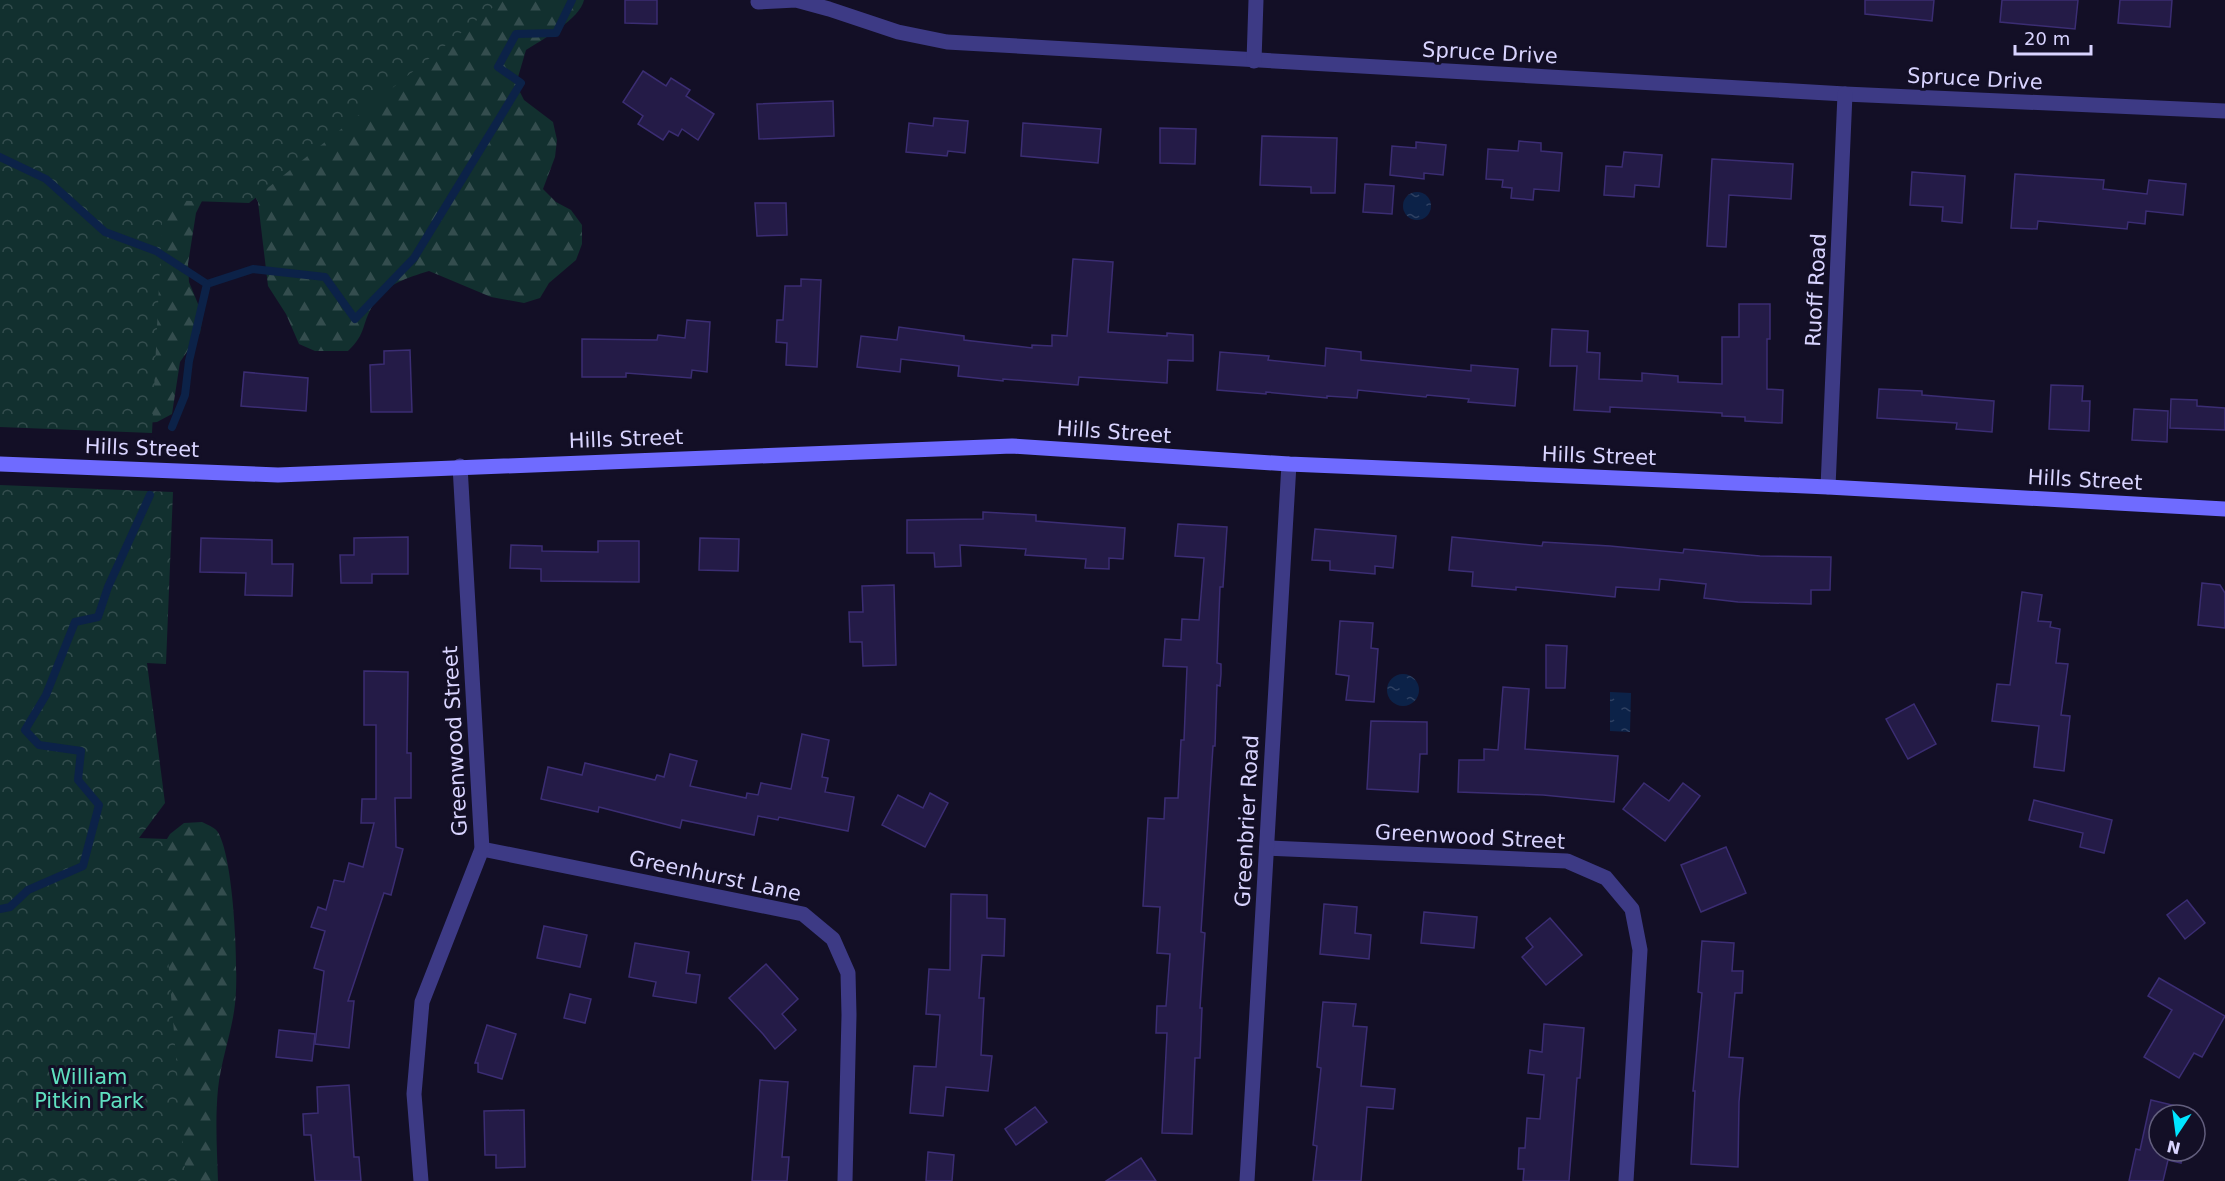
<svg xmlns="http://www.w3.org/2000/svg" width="2225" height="1181" viewBox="0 0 2225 1181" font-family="'DejaVu Sans',sans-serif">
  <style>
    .forest { fill: url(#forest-firs) }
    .park { fill: url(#park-crowns) }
    .water { fill: url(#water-ripples) }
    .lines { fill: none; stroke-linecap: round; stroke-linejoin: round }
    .stream { stroke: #0c2248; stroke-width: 8 }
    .building { fill: #241b47; stroke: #3b2d73; stroke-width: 1.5 }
    .street { stroke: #3d3a85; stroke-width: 15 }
    .secondary { stroke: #6f6bff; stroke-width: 15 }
    .labels { text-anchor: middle; stroke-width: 6; stroke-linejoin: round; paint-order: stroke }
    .street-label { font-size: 21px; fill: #d9d4ff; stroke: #130f26 }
    .park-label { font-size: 21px; fill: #5fe0c0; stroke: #130f26 }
  </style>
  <defs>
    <pattern id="forest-firs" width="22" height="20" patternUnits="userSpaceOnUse" patternTransform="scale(1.5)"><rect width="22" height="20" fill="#12302f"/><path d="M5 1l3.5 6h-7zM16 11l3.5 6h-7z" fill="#344d4e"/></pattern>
    <pattern id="park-crowns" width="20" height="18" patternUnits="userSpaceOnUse" patternTransform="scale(1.5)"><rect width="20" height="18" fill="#12302f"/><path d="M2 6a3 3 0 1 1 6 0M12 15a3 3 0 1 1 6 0" fill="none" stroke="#344d4e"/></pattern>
    <pattern id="water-ripples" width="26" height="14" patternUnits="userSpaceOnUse" patternTransform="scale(1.5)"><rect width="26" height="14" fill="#0c2248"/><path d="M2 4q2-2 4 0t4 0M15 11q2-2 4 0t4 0" fill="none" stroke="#2f4163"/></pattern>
  </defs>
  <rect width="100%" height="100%" fill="#130f26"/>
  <g class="forest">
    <path d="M 0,0 L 584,0 C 580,19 542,40 526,50 L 516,84 L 524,100 L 553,122 L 557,140 L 555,157 L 543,189 L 556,202 L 571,210 L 582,225 L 582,244 L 576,260 L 549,283 L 540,298 L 524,303 L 491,297 L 429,271 C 407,278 385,284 373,305 C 361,325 367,333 348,351 L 315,351 L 299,344 L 286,314 L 268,286 L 258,202 L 250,187 L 204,197 L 196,213 L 188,264 L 189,282 L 203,316 L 200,333 L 180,362 L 172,414 L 157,422 L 107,426 Z"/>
    <path d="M 202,822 C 206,824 214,827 217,831 C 234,854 239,973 235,1004 C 232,1032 221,1060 218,1089 C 215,1120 217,1150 218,1181 L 21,1181 L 106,939 L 170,834 L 184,823 Z"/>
  </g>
  <g class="park">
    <polygon points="0,0 502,0 249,203 163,200 152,433 0,427"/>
    <polygon points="0,485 173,492 166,664 147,663 165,803 139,838 167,839 164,909 186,1181 0,1181"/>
  </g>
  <g class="water">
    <circle cx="1417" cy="206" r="14"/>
    <circle cx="1403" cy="690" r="16"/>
    <polygon points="1610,692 1631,693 1630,732 1610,731"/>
  </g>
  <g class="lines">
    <g class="stream">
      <polyline points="0,157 46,179 105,232 156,251 207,284 253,269 325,277 355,319 414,258 521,83 498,67 516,34 556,33 572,0"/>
      <polyline points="172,427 185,395 189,361 207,284"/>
      <polyline points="0,909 10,907 28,890 83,866 99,805 78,780 81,751 39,745 25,730 46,695 75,622 98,617 108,587 150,495"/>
    </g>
  </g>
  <g class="building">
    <polygon points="625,0 657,0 657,24 625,23"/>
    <polygon points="1865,0 1934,0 1932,21 1865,14"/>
    <polygon points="2002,0 2078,0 2075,29 2000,22"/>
    <polygon points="2120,0 2172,0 2170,27 2118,23"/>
    <polygon points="643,71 666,86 671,78 690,90 686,96 714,114 698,140 682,129 678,136 669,131 663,140 638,124 643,116 623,102"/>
    <polygon points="833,101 834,136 759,139 757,104"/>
    <polygon points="934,118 968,121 965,153 948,151 947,156 906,152 909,123 933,126"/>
    <polygon points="1023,123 1101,129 1098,163 1021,156"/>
    <polygon points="1160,128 1196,129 1195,164 1160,163"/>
    <polygon points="1262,136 1337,138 1335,193 1311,193 1311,187 1260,185"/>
    <polygon points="1519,141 1541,143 1541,151 1562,153 1559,191 1534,189 1533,200 1511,198 1512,188 1502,187 1503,180 1486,179 1488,149 1518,151"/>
    <polygon points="1416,142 1446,145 1443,175 1424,173 1424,179 1390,175 1392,146 1416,148"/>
    <polygon points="1624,152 1662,155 1659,187 1635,185 1634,197 1604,195 1606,166 1622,167"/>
    <polygon points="1712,159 1793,164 1791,199 1729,195 1726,247 1707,246"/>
    <polygon points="1912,172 1965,176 1962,223 1942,221 1943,207 1910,205"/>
    <polygon points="2015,174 2104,180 2103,189 2147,194 2149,180 2186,184 2183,215 2146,211 2145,224 2128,222 2127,229 2038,221 2037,229 2011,228"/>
    <polygon points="1365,184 1394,186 1392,214 1363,212"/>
    <polygon points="755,203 786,203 787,235 757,236"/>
    <polygon points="1073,259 1113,262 1108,332 1167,336 1167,333 1193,335 1193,361 1168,360 1167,383 1079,377 1078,385 1003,379 1003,381 958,376 959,366 901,359 900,372 857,367 861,336 897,340 899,327 964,336 964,340 1032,348 1032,345 1052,346 1052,335 1067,336"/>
    <polygon points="801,279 821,280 817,367 786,365 787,343 776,342 777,320 783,320 785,286 801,286"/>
    <polygon points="1739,304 1770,304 1770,339 1767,339 1767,389 1783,390 1782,423 1745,421 1745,417 1722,416 1722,413 1669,410 1610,407 1610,412 1574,410 1577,366 1550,366 1552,329 1588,331 1587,352 1600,353 1599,379 1642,381 1642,373 1678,376 1678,382 1722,384 1722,337 1739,337"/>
    <polygon points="687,320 710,322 707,372 692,370 691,378 626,373 626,377 582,377 582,339 657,340 658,335 685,338"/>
    <polygon points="1326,348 1361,352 1361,360 1471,371 1471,365 1518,369 1515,406 1468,402 1469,399 1427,395 1426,397 1358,390 1357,398 1327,396 1327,398 1266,392 1266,394 1217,390 1220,352 1269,356 1268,360 1325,366"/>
    <polygon points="410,350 412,412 371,412 370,365 384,364 384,351"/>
    <polygon points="244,372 308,378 306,411 241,406"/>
    <polygon points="2051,385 2083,386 2082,401 2090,401 2089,431 2049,429"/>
    <polygon points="1879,389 1922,391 1922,395 1994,401 1992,432 1956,429 1957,423 1877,418"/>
    <polygon points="2171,399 2197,400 2197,406 2225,408 2225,430 2170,428"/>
    <polygon points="2134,409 2168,411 2167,442 2132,440"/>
    <polygon points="983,512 1036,515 1036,521 1125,528 1123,559 1109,558 1109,569 1085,568 1086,559 1025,555 1026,549 960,545 961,566 935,567 934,553 907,553 907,520 983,519"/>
    <polygon points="1178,524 1227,527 1223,587 1220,587 1217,663 1221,664 1221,674 1220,686 1217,685 1215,746 1213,746 1201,932 1205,933 1200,1008 1202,1008 1200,1058 1195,1058 1192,1134 1162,1133 1167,1033 1156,1033 1157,1006 1166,1006 1170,954 1157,953 1160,907 1143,906 1148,818 1164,819 1165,798 1178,798 1181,740 1184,740 1187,667 1163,666 1165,639 1181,640 1182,619 1199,620 1204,558 1175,556"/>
    <polygon points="1315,529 1396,536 1393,568 1375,566 1375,574 1330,570 1330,561 1312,560"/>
    <polygon points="408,537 408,574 372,574 372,583 341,583 340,555 354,555 354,538"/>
    <polygon points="1452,537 1542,546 1543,542 1610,546 1683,553 1684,549 1760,556 1831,557 1830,590 1811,590 1811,604 1738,602 1704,598 1706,584 1660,579 1659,590 1616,587 1615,597 1516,587 1516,590 1472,586 1473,572 1449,570"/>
    <polygon points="201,538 272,540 272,564 293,564 292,596 245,595 246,573 200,572"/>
    <polygon points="700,538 739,539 738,571 699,570"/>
    <polygon points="598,541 639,541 639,582 541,581 541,569 510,568 511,545 542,546 542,551 598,552"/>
    <polygon points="2202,583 2220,585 2225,593 2225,628 2198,625"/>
    <polygon points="894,585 896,665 863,666 862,642 850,642 849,612 863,612 862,586"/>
    <polygon points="2022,592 2042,595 2038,621 2051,622 2050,627 2060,629 2056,663 2068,664 2061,715 2070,716 2064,771 2034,767 2039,726 1992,721 1997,684 2010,685"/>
    <polygon points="1340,621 1373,623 1371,648 1378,649 1374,702 1346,700 1349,676 1336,674"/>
    <polygon points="1546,645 1567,646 1565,688 1546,688"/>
    <polygon points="364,671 408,672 407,753 411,753 411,798 395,798 396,847 403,849 391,895 384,893 348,1001 354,1001 349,1048 315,1044 324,971 314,968 325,931 311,927 318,907 326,910 334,880 344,882 349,863 363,867 374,823 361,823 362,799 376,799 376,725 364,725"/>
    <polygon points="1503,687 1529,689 1525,749 1618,756 1614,802 1543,795 1458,792 1459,760 1484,760 1484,749 1498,750"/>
    <polygon points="1914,704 1936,744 1908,759 1886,719"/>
    <polygon points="1371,721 1427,722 1427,754 1420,754 1418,792 1367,789"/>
    <polygon points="802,734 829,740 822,777 828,778 825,792 854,797 848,831 779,817 778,820 758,816 754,835 682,820 680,828 599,807 598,812 541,799 548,767 582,775 585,763 655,780 657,775 664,777 670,754 697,761 690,786 746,798 747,793 758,795 761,783 791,789"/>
    <polygon points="1644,783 1669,801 1683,783 1700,796 1665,841 1623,809"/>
    <polygon points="930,793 948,803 925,847 882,825 898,795 923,808"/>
    <polygon points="2034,800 2112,820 2104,853 2080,847 2083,833 2029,820"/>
    <polygon points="1726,847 1746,893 1701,912 1681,865"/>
    <polygon points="951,894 987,895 987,918 1005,919 1004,956 982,955 979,998 984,998 981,1055 992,1056 988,1091 946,1087 943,1116 910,1113 914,1066 936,1067 940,1015 926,1014 929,969 950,970"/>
    <polygon points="2187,900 2205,923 2185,939 2167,915"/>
    <polygon points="1324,904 1357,907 1355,933 1371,935 1369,959 1320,954"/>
    <polygon points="1424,912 1477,917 1474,948 1421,943"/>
    <polygon points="1550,918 1582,955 1546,985 1522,957 1533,947 1526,938"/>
    <polygon points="544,926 587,935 580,967 537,958"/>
    <polygon points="1702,941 1734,943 1732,971 1743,971 1742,993 1735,993 1729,1057 1743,1058 1739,1102 1738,1167 1691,1164 1695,1091 1693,1091 1702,993 1698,992"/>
    <polygon points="635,943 689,952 686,973 700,975 696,1003 653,996 656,982 629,977"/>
    <polygon points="766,964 798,999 782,1014 796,1030 775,1049 763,1034 729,998"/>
    <polygon points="2159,978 2225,1016 2202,1057 2194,1053 2179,1078 2144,1057 2172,1010 2148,996"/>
    <polygon points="570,994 591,999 585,1023 564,1018"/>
    <polygon points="1323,1002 1356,1004 1353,1026 1367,1027 1361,1086 1395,1089 1393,1109 1367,1107 1361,1181 1313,1181 1317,1146 1313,1145 1321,1068 1317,1067"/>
    <polygon points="1544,1024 1584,1028 1580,1078 1577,1078 1569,1181 1523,1181 1524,1169 1518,1169 1519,1148 1525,1148 1527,1118 1540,1119 1544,1075 1528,1073 1530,1050 1542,1052"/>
    <polygon points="487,1025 516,1034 502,1079 478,1072 478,1063 475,1063"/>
    <polygon points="279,1030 315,1034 312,1061 276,1057"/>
    <polygon points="760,1080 788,1082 782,1157 789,1157 787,1181 752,1181"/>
    <polygon points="349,1085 354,1157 359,1157 361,1181 315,1181 311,1135 304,1135 303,1114 318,1113 317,1087"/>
    <polygon points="2151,1100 2193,1110 2192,1115 2159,1115 2159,1151 2183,1151 2181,1163 2168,1160 2163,1181 2129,1181 2136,1149 2140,1150"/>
    <polygon points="1035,1107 1047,1122 1016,1145 1005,1129"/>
    <polygon points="524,1110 525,1167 496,1168 496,1155 485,1155 484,1111"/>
    <polygon points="928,1152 954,1155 952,1181 926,1181"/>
    <polygon points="1141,1158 1156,1181 1106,1181"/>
  </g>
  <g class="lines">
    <g class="street">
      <polyline points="758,2 796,0 829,9 898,32 947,42 1845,94 2225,111"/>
      <polyline points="1254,61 1256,0"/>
      <polyline points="1828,487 1845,94"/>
      <polyline points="1267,848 1567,861 1606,878 1632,909 1640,950 1626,1181"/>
      <polyline points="482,849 803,914 833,939 848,973 849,1015 845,1181"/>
      <polyline points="421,1181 414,1094 422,1002 482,849 460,466"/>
      <polyline points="1247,1181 1289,464"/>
    </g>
    <polyline class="secondary" points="0,464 278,475 1012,446 1289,464 1828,487 2225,509"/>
  </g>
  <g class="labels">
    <g class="street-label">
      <text transform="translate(1490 53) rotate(3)" y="7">Spruce Drive</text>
      <text transform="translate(1975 79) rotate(3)" y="7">Spruce Drive</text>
      <text transform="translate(1816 290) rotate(-87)" y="7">Ruoff Road</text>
      <text transform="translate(1114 432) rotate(4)" y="7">Hills Street</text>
      <text transform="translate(626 439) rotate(-2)" y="7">Hills Street</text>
      <text transform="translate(142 448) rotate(2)" y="7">Hills Street</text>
      <text transform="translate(1599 456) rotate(2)" y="7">Hills Street</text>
      <text transform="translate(2085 480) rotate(3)" y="7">Hills Street</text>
      <text transform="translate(455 741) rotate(-93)" y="7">Greenwood Street</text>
      <text transform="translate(1247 821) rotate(-87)" y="7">Greenbrier Road</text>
      <text transform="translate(1470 837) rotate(3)" y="7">Greenwood Street</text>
      <text transform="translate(715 876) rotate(12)" y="7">Greenhurst Lane</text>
    </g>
    <g class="park-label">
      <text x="89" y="1084">William<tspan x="89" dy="24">Pitkin Park</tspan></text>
    </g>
  </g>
  <g transform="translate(2177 1133) rotate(193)"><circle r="28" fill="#130f26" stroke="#625e7d" stroke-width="1.5"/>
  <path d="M0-4.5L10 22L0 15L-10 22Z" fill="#00e5ff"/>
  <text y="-9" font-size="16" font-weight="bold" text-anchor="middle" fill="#d9d4ff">N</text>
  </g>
  <path d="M2015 45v9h76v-9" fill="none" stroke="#d9d4ff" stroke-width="3"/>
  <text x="2024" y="45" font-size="18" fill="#d9d4ff" stroke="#130f26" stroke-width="4.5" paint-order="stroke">20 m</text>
</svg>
